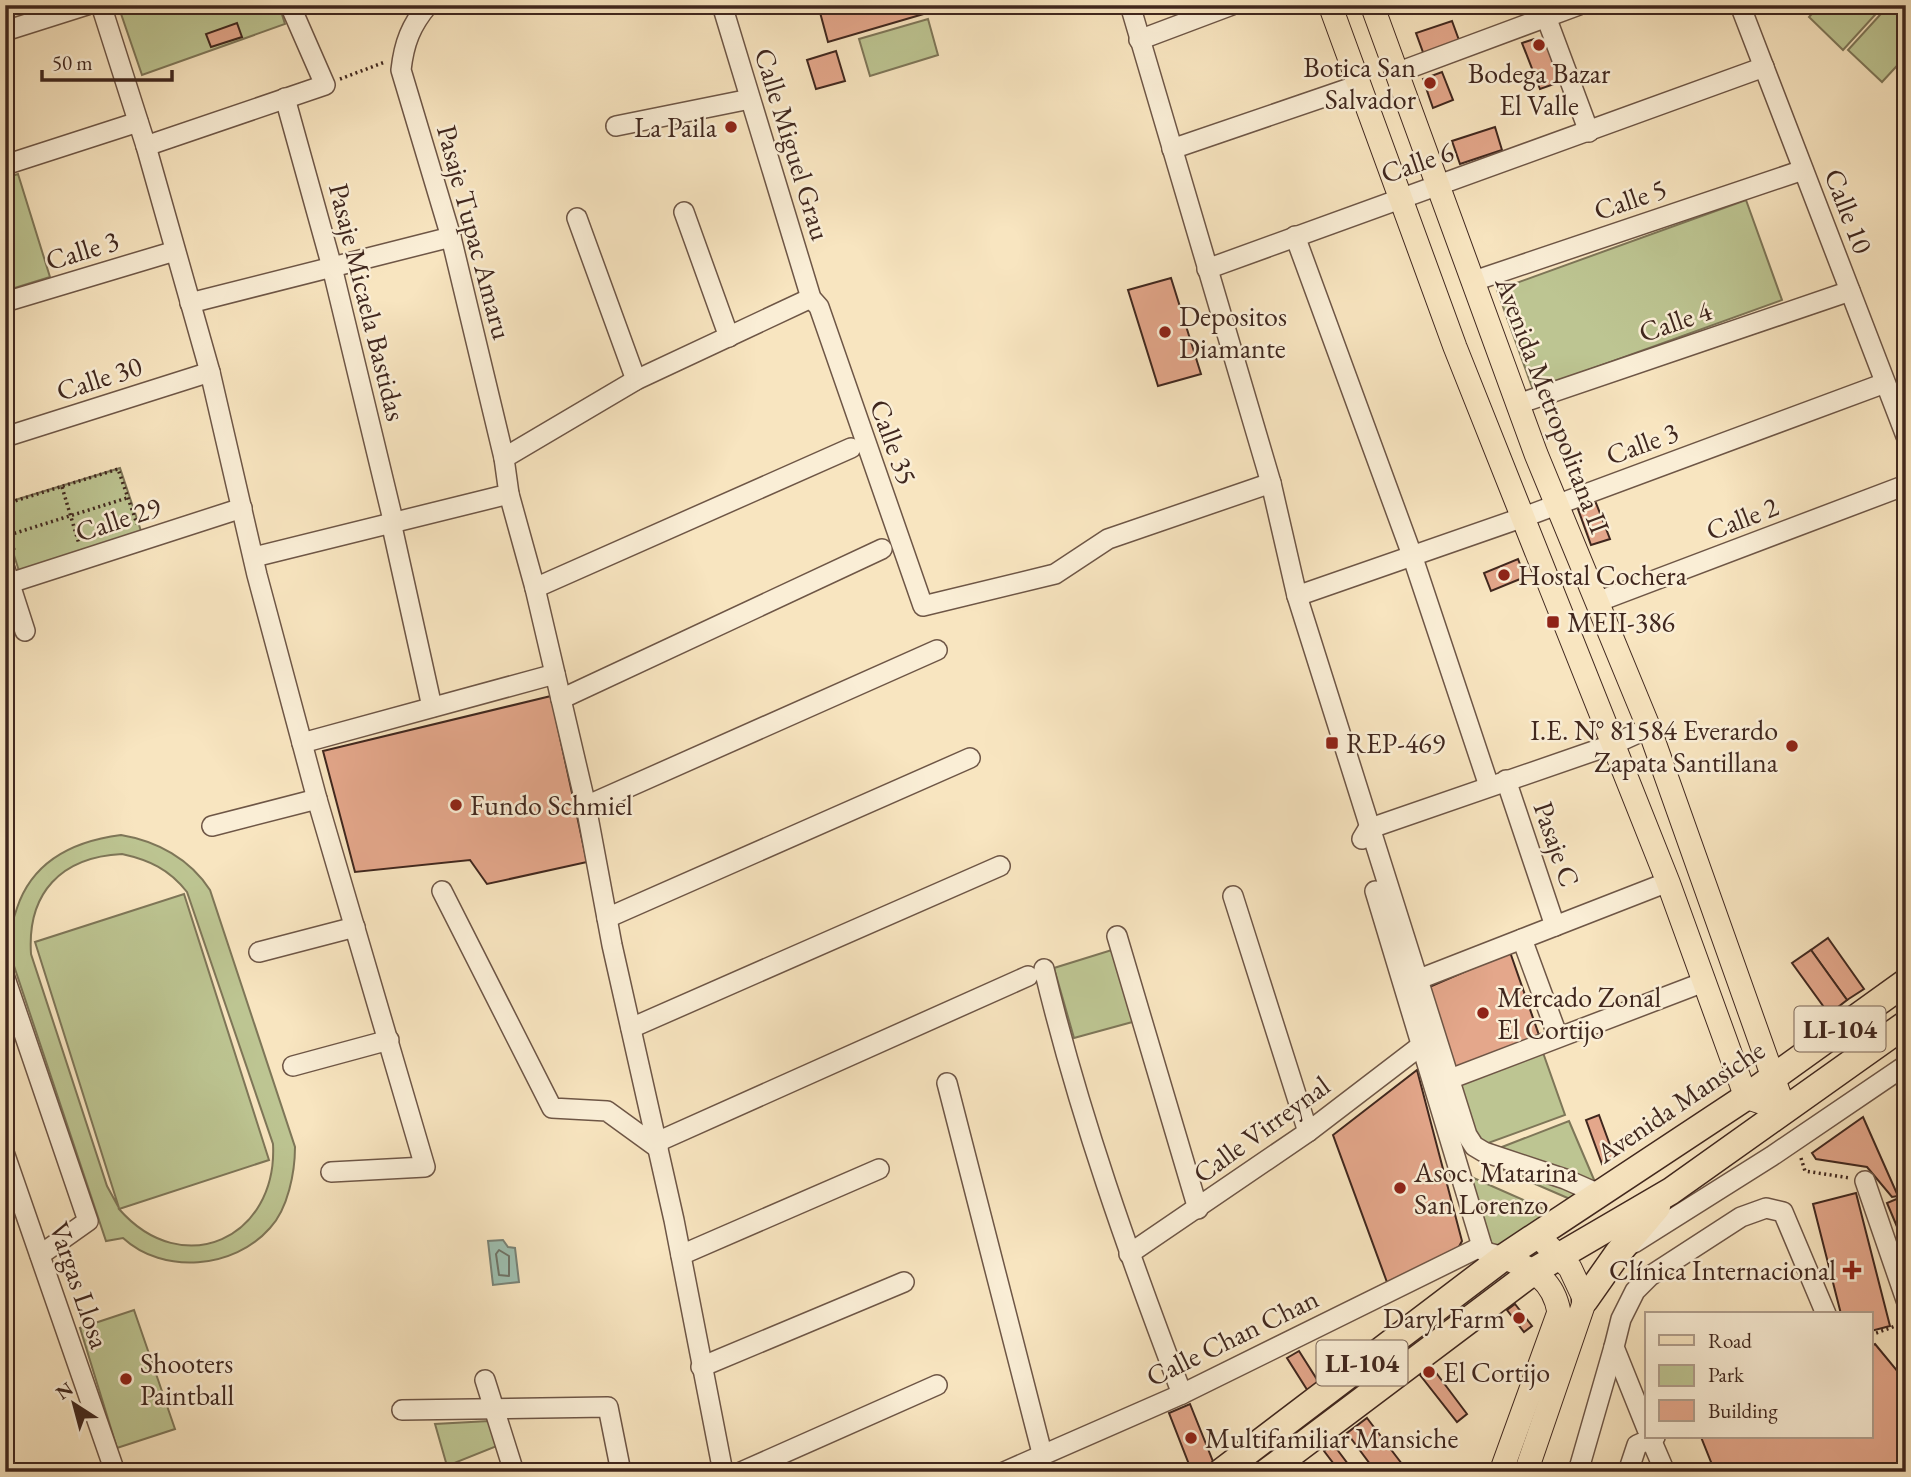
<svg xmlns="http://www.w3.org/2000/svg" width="1911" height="1477" viewBox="0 0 1911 1477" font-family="'EB Garamond',serif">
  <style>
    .green { fill: #bdc592; stroke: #7e7658; stroke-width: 2; fill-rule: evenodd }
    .water { fill: #9dbfb0; stroke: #788276; stroke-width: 2 }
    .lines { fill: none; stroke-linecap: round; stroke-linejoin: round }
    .shore { stroke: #6e7367; stroke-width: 2 }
    .building { fill: #e4a78b; stroke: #40271e; stroke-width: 2 }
    .minor-casing { stroke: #6e5646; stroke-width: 22 }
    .major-casing { stroke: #40271e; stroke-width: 25 }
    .highway-casing { stroke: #40271e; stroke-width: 29 }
    .path { stroke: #40271e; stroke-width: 3.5; stroke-dasharray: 2 3.5; stroke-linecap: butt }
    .minor { stroke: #faeed6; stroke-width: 19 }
    .major { stroke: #f8e5c0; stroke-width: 23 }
    .highway { stroke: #f8e5c0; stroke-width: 26 }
    .poi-dot { fill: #8f2418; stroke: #faeed6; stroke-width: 2.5 }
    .labels { text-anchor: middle; stroke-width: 5; stroke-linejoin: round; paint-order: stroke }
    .shield { fill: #faeed6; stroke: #786355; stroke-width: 2 }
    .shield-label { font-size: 26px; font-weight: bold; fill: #40271e }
    .poi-label { font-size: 28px; fill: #40271e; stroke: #faeed6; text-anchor: start }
    .street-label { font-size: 28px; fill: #40271e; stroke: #faeed6 }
  </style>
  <rect width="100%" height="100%" fill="#f8e5c0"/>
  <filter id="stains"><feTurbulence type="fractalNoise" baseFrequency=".00286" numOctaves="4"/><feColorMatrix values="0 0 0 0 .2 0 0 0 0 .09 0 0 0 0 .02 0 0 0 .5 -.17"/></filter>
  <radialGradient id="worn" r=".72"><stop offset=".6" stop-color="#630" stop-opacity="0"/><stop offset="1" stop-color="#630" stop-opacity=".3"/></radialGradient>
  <g class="green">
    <polygon points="118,5 279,5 285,24 142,75"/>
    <polygon points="1820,5 1884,5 1843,50 1809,17"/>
    <polygon points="1889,5 1906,5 1906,56 1882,82 1848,50"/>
    <polygon points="928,19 938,55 870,76 859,39"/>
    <polygon points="18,174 50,277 5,291 5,178"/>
    <polygon points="1746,200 1782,300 1533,390 1497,290"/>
    <polygon points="120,468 141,531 19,571 5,527 5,503"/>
    <path d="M 121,835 C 157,841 190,859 210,890 L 295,1147 C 295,1172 288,1209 270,1228 C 234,1269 163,1275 123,1238 L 106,1241 L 9,951 C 8,937 12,922 17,908 C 33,860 74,841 121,835 ZM 122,854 C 149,860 169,869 187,892 L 273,1144 C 278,1238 183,1282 119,1209 L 269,1160 L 184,894 L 35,942 L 119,1208 L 107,1186 L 31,954 C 27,893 61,857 122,854 Z"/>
    <polygon points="1115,949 1136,1021 1074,1038 1054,968"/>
    <polygon points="1541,1047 1565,1115 1480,1146 1457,1081"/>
    <polygon points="1569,1121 1595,1182 1570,1199 1496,1167 1484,1154"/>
    <polygon points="1469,1176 1555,1214 1503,1251 1491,1246"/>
    <polygon points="134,1310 175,1429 117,1448 80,1328"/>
    <polygon points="489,1421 497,1446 447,1466 435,1424"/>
  </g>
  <polygon class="water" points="503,1240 508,1247 515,1248 519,1282 493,1285 488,1241"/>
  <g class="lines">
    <polygon class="shore" points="499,1250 509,1256 509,1276 499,1275 496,1254"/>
  </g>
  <g class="building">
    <polygon points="818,5 925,5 927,13 828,42"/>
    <polygon points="1452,21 1460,43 1424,55 1416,33"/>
    <polygon points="237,23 242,37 211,47 206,34"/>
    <polygon points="1534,39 1547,46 1560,82 1540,89 1522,43"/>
    <polygon points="836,51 845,81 816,89 807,60"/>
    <polygon points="1442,72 1453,100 1433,108 1423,79"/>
    <polygon points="1495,127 1502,150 1460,164 1452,141"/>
    <polygon points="1171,278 1201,374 1158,386 1128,290"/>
    <polygon points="1596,503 1610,539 1591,545 1578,509"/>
    <polygon points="1518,559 1525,577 1491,591 1484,573"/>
    <polygon points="551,696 587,862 487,884 470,860 355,872 323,751"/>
    <polygon points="1828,938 1864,989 1847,1000 1811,950"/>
    <polygon points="1811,950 1847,1000 1829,1014 1792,963"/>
    <polygon points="1510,952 1540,1038 1454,1072 1427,988"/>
    <polygon points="1417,1070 1462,1241 1455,1254 1388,1285 1333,1135"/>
    <polygon points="1599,1115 1614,1156 1602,1164 1586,1120"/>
    <polygon points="1863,1117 1898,1196 1892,1197 1867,1167 1816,1159 1812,1153"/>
    <polygon points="1856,1193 1890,1326 1871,1331 1871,1314 1841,1314 1813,1204"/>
    <polygon points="1906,1195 1906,1248 1887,1203"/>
    <polygon points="1515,1304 1532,1326 1524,1332 1507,1310"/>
    <polygon points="1875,1344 1899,1373 1899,1389 1906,1404 1906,1472 1715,1472 1701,1437 1871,1437 1871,1346"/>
    <polygon points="1299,1351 1323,1389 1311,1396 1287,1358"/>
    <polygon points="1431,1366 1467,1414 1457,1422 1420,1375"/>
    <polygon points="1190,1404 1214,1464 1204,1472 1192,1472 1169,1413"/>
    <polygon points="1367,1418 1402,1464 1392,1472 1376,1472 1347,1433"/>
    <polygon points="1333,1444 1354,1472 1340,1472 1324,1451"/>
  </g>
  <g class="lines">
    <defs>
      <g id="minor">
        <polyline points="101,5 146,146 210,372 257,575 317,799 425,1167 331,1172"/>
        <path d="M 428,5 C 411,25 404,43 401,70 L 451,237 L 504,458"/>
        <polyline points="722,5 811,298 819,307 923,606 1055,574 1108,539 1271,483"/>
        <polyline points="1130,5 1271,483 1297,596 1467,1135 1474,1146 1484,1152 1565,1179 1599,1194"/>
        <polyline points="1740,5 1906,436"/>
        <polyline points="1542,6 1589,132"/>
        <polyline points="5,31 87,5"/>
        <polyline points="1139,40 1232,5"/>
        <polyline points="1396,73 1579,5"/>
        <polyline points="285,98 332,267 393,520"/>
        <polyline points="616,126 750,99"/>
        <polyline points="146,146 325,85 290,5"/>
        <polyline points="1172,149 1359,85"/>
        <polyline points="5,165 138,122"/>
        <polyline points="684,212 729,337"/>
        <polyline points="577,218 636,380"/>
        <polyline points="1295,236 1412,555 1489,786"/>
        <polyline points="1207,269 1764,67"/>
        <polyline points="1474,281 1803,170"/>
        <polyline points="5,302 175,251"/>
        <polyline points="190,303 451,237"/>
        <polyline points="1518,404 1850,291"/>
        <polyline points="5,437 210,372"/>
        <polyline points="509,494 535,588 586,806 612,945 674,1220 723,1472"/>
        <polyline points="393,531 432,707"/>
        <polyline points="254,557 509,494 504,458 636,380 811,298"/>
        <polyline points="5,569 25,631"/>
        <polyline points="10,583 242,508"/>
        <polyline points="535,588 851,448"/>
        <polyline points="1297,596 1524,517 1885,383"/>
        <polyline points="1597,602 1906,485"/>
        <polyline points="561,699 882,549"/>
        <polyline points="302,743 555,674"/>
        <polyline points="1506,780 1555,926"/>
        <polyline points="586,806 937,650"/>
        <polyline points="212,826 317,799"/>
        <polyline points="1362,839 1368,829 1614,744 1649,728"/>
        <polyline points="442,891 552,1108 607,1111 658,1148"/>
        <polyline points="1375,891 1482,1246 1485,1252 1504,1257"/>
        <polyline points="1233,896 1308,1132"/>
        <polyline points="607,918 970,758"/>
        <polyline points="1117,936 1198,1209"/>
        <polyline points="1522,939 1558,1037"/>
        <polyline points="259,952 355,927"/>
        <path d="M 1044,969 C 1079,1115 1129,1255 1182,1394"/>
        <polyline points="5,978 88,1221 40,1255"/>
        <polyline points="1409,983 1668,882"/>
        <polyline points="631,1028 1000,866"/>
        <polyline points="293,1066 389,1040"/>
        <polyline points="1450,1079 1704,982"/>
        <polyline points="947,1083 1042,1453"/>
        <polyline points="657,1142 1028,976"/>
        <polyline points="5,1155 115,1472"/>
        <polyline points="1865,1181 1906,1300"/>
        <polyline points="1634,1243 1772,1156 1906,1065"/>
        <polyline points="1129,1254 1308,1132 1423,1044"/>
        <polyline points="681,1255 879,1169"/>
        <polyline points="701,1367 904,1282"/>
        <polyline points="485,1380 514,1472"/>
        <polyline points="402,1410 608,1407 621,1472"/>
        <polyline points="1647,1429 1614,1347 1621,1319 1635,1291 1650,1276 1741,1217 1766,1208 1783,1212 1826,1314"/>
        <polyline points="1650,1437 1665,1472"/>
        <polyline points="741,1472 937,1385"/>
        <polyline points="1004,1472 1182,1394 1482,1246"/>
        <polyline points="1578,1472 1614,1347"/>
        <polyline points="1628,1472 1637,1445 1655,1437"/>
      </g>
      <g id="major">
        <polyline points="1330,5 1455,347 1668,882 1746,1097 1784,1110"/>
        <polyline points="1372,5 1536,454 1649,728 1779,1094"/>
        <path d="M 1501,1472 L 1559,1312 C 1553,1279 1533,1270 1504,1257"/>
        <polyline points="1526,1472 1585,1300 1570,1268 1537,1235"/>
      </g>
      <g id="highway">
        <polyline points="1585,1300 1618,1253 1657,1207"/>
        <polyline points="1221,1472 1504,1257 1746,1097 1906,982"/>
        <polyline points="1267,1472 1534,1271 1671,1191 1906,1024"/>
      </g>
    </defs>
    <use href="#minor" class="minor-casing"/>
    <use href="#major" class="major-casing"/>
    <use href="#highway" class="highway-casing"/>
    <g class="path">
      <polyline points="340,79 385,62"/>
      <polyline points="62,487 79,544"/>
      <polyline points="5,504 118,469 137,524"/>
      <polyline points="5,522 15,553"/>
      <polyline points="9,535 127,498"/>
      <polyline points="1801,1158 1805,1171 1850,1178"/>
      <polyline points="1871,1335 1906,1322"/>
    </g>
    <use href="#minor" class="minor"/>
    <use href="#major" class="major"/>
    <use href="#highway" class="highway"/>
  </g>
  <g class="poi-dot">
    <circle cx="1539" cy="45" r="7"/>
    <circle cx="1430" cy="83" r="7"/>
    <circle cx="731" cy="127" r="7"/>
    <circle cx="1165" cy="332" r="7"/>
    <circle cx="1504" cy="575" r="7"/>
    <rect x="1546" y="615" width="14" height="14" rx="3.5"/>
    <rect x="1325" y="736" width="14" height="14" rx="3.5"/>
    <circle cx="1792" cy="746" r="7"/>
    <circle cx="456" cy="805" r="7"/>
    <circle cx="1483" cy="1013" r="7"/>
    <circle cx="1400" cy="1188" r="7"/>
    <path d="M1848.5 1259.5h7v7h7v7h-7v7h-7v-7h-7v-7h7z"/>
    <circle cx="1519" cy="1318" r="7"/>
    <circle cx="1429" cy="1372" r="7"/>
    <circle cx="126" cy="1379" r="7"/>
    <circle cx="1191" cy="1438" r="7"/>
  </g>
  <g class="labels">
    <g class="shield">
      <rect x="1794.5" y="1006.5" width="91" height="45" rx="5"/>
      <rect x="1316.5" y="1340.5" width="91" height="45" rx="5"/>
    </g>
    <g class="shield-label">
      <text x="1840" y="1038">LI-104</text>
      <text x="1362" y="1372">LI-104</text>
    </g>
    <g class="poi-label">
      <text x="1416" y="77" text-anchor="end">Botica San<tspan x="1416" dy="32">Salvador</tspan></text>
      <text x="1539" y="83" text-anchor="middle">Bodega Bazar<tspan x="1539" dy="32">El Valle</tspan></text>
      <text x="717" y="137" text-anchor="end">La Paila</text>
      <text x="1179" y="326">Depositos<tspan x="1179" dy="32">Diamante</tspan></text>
      <text x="1518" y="585">Hostal Cochera</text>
      <text x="1567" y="632">MEII-386</text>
      <text x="1778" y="740" text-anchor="end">I.E. N° 81584 Everardo<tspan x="1778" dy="32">Zapata Santillana</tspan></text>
      <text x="1346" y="753">REP-469</text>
      <text x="470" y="815">Fundo Schmiel</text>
      <text x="1497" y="1007">Mercado Zonal<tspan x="1497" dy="32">El Cortijo</tspan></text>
      <text x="1414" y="1182">Asoc. Matarina<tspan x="1414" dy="32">San Lorenzo</tspan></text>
      <text x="1836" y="1280" text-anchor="end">Clínica Internacional</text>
      <text x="1505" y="1328" text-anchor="end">Daryl Farm</text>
      <text x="140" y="1373">Shooters<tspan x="140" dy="32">Paintball</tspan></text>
      <text x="1443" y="1382">El Cortijo</text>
      <text x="1205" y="1448">Multifamiliar Mansiche</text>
    </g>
    <g class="street-label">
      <text transform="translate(793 144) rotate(73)" y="10">Calle Miguel Grau</text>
      <text transform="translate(1417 162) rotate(-19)" y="10">Calle 6</text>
      <text transform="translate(1630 199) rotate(-19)" y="10">Calle 5</text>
      <text transform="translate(1849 211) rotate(69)" y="10">Calle 10</text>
      <text transform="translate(475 232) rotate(75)" y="10">Pasaje Tupac Amaru</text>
      <text transform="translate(82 250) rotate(-17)" y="10">Calle 3</text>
      <text transform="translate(368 302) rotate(76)" y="10">Pasaje Micaela Bastidas</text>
      <text transform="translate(1675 321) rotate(-19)" y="10">Calle 4</text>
      <text transform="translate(99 378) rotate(-18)" y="10">Calle 30</text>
      <text transform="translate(1553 405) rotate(69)" y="10">Avenida Metropolitana II</text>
      <text transform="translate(894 442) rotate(70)" y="10">Calle 35</text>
      <text transform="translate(1642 443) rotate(-20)" y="10">Calle 3</text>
      <text transform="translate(1742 518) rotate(-21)" y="10">Calle 2</text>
      <text transform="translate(118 519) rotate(-18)" y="10">Calle 29</text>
      <text transform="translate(1557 844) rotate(71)" y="10">Pasaje C</text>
      <text transform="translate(1680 1101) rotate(-34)" y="10">Avenida Mansiche</text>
      <text transform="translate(1261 1129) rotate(-36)" y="10">Calle Virreynal</text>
      <text transform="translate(80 1285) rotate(71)" y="10">Vargas Llosa</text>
      <text transform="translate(1232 1337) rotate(-26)" y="10">Calle Chan Chan</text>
    </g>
  </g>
  <rect width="1911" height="1477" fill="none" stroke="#f8e5c0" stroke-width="28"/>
  <rect x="7" y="7" width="1897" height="1463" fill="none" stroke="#40271e" stroke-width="3.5"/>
  <rect x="14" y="14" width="1883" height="1449" fill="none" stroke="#40271e" stroke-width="2"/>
  <rect x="1645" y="1312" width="228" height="126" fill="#faeed6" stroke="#b09e8c" stroke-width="2"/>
  <rect x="1659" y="1335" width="35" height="10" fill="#f8e5c0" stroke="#b09e8c" stroke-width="2"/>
  <text x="1708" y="1348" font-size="21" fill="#40271e">Road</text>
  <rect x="1659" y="1365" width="35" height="21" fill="#bdc592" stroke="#b09e8c" stroke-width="2"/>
  <text x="1708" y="1382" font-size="21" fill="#40271e">Park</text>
  <rect x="1659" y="1400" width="35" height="21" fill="#e4a78b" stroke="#b09e8c" stroke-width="2"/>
  <text x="1708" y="1418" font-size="21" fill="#40271e">Building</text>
  <g transform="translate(74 1404) rotate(324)" stroke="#faeed6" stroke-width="5" paint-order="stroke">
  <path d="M0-5L12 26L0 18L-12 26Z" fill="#40271e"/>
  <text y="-10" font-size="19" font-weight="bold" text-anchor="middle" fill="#40271e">N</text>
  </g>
  <path d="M42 70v10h130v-10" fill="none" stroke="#40271e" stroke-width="3.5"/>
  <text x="52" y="70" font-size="21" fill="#40271e" stroke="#faeed6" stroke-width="5" paint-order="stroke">50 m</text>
  <rect width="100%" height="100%" filter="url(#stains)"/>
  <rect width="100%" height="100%" fill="url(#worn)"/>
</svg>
